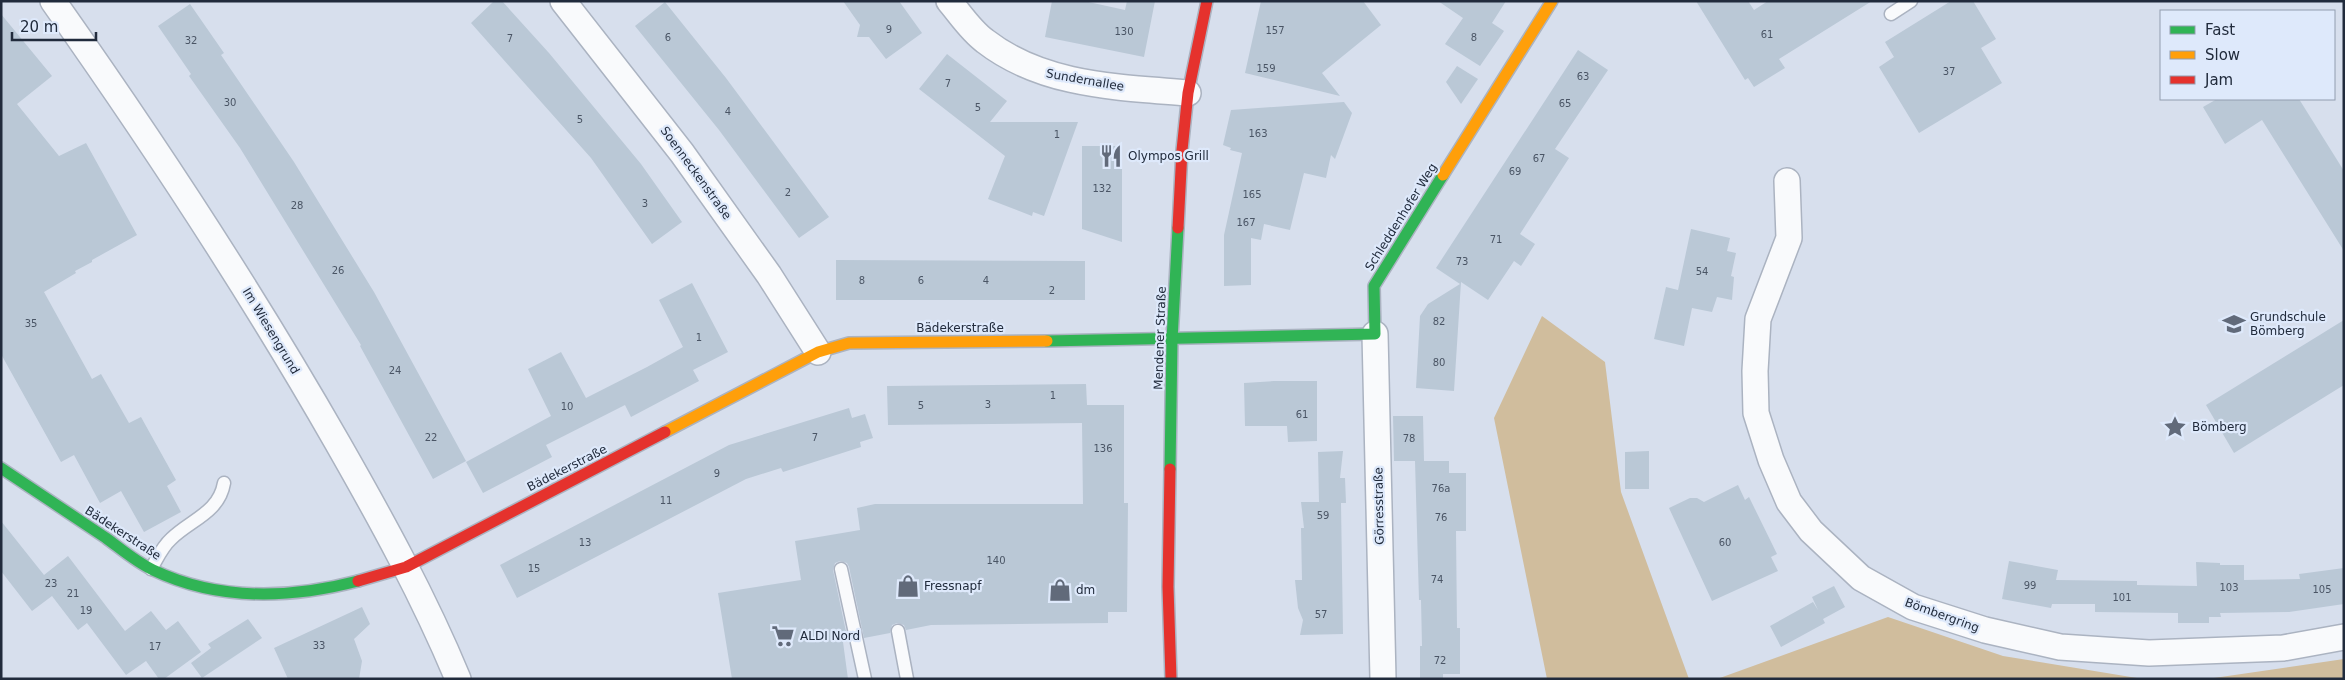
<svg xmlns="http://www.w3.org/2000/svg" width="2345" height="680" viewBox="0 0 2345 680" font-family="'DejaVu Sans',sans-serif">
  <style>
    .forest { fill: #d0bd9d }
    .building { fill: #bac8d6 }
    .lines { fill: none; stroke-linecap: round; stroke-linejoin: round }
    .lane-casing { stroke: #abb3c1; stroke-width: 15 }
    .street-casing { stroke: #abb3c1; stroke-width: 28 }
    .fast-casing { stroke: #abb3c1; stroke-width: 14 }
    .slow-casing { stroke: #abb3c1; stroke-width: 14 }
    .jam-casing { stroke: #abb3c1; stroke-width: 14 }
    .lane { stroke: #f9fafc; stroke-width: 12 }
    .street { stroke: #f9fafc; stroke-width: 25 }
    .fast { stroke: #30b455; stroke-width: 11 }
    .slow { stroke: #ff9f0a; stroke-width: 11 }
    .jam { stroke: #e5322d; stroke-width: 11 }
    .labels { text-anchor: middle; stroke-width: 4.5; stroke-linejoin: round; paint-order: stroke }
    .number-label { font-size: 10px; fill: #4a5565 }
    .street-label { font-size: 12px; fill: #212b3c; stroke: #dee9fb }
    .poi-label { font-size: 12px; fill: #212b3c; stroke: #dee9fb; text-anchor: start }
  </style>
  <rect width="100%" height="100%" fill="#d7dfed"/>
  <g class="forest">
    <polygon points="1542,316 1605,362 1621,492 1689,679 1547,679 1494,418"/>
    <polygon points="1888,617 2003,656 2143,679 1717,679"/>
    <polygon points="2344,659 2344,679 2207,679"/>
  </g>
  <g class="building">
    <polygon points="494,1 502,1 549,53 641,164 682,222 652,244 591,158 471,23"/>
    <polygon points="843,1 899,1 922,33 886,59 869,37 857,37 860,25"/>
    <polygon points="1052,1 1084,1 1125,10 1127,1 1155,1 1144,57 1045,37"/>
    <polygon points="1261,1 1363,1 1381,25 1322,73 1340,96 1245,73"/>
    <polygon points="1438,1 1506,1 1492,23 1504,31 1480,66 1445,44 1463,18"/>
    <polygon points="1696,1 1748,1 1754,10 1768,1 1872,1 1779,59 1785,68 1754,87 1748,78 1745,80"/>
    <polygon points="1951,1 1973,1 1996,39 1981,48 2002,83 1919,133 1879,67 1894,57 1885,42"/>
    <polygon points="665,2 726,78 829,217 799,238 719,130 635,26"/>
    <polygon points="190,4 224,53 221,55 294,162 374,292 466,461 433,479 360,346 361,345 240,148 189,76 191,74 158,26"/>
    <polygon points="1,14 52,76 17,104 59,156 86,143 137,235 92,260 92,262 75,271 76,273 44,292 92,379 101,374 129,423 141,417 176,480 167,486 181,512 144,532 121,491 100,503 74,455 61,462 1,354"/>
    <polygon points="1578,50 1608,70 1555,149 1569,158 1520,234 1535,244 1521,266 1514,261 1488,300 1461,282 1454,391 1416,388 1420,316 1428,304 1460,284 1436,268"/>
    <polygon points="947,54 1007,101 990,122 1078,122 1044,216 1033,212 1032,216 988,199 1005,156 919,89"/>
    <polygon points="1457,66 1478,79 1461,104 1446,82"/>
    <polygon points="2217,99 2299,99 2344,171 2344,251 2262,120 2225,144 2203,107"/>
    <polygon points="1344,102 1352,113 1335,159 1331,155 1326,178 1304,173 1290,230 1264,224 1261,240 1251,238 1251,285 1224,286 1224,235 1242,153 1230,150 1231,148 1223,145 1231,110"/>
    <polygon points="1082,146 1122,146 1122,242 1082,229"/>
    <polygon points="1691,229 1730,238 1727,251 1736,253 1731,276 1734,277 1732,300 1717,297 1712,312 1692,308 1684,346 1654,339 1666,287 1678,290"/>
    <polygon points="836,260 1085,261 1085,300 836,300"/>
    <polygon points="692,283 728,352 693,370 699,381 631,417 625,405 546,445 552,457 483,493 466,462 551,416 528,369 561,352 586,398 647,367 683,347 659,300"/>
    <polygon points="2344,320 2344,385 2234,453 2206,405"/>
    <polygon points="1274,381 1317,381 1317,441 1288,442 1287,426 1245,426 1244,383"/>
    <polygon points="1086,384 1087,405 1124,405 1124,503 1128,503 1127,612 1108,612 1108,623 931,625 906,630 904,625 897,623 892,625 890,633 864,638 849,567 847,563 840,561 835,563 833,570 848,641 843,642 848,679 732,679 718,593 801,580 795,541 860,530 857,508 875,504 1083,504 1082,423 888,425 887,386"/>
    <polygon points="849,408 852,418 865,414 873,438 860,442 861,447 783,472 781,468 746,479 517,598 500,565 729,445"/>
    <polygon points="1393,416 1423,416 1424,461 1449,461 1449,473 1466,473 1466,531 1456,531 1457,628 1460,628 1460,674 1443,674 1443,679 1420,679 1420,646 1422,646 1421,600 1419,600 1415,461 1394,461"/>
    <polygon points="1343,451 1340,478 1345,478 1346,503 1341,503 1343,634 1300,635 1303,620 1298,608 1295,580 1302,580 1301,528 1304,528 1301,502 1319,502 1318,452"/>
    <polygon points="1649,451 1649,489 1625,489 1625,452"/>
    <polygon points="1738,485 1745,500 1749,497 1777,554 1771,557 1778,571 1712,601 1669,508 1690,498 1697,498 1704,502"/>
    <polygon points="1,521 44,575 68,556 125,631 151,611 166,630 178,621 201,652 164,679 159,679 146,661 126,675 87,623 78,630 52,596 32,611 1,571"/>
    <polygon points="2009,561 2058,570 2056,580 2137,581 2137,585 2197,586 2196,562 2220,563 2220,565 2244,565 2244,580 2300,579 2299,574 2344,568 2344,604 2289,612 2220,613 2221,617 2209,617 2209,623 2178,623 2178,613 2095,612 2095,604 2052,604 2051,608 2002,599"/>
    <polygon points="1834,586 1845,607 1823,619 1825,623 1781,647 1770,626 1813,602 1818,610 1812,597"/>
    <polygon points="362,607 370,624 354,639 362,661 359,679 288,679 274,648"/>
    <polygon points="248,619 262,638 202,678 191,663 211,648 208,644"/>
  </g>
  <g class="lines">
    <defs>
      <g id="lane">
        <polyline points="1891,14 1911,1"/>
        <path d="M 151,569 C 157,559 162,547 171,539 C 190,520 219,513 224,483"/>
        <polyline points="841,569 865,679"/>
        <polyline points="898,631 907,679"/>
      </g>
      <g id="street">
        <path d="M 53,1 C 154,144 250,290 337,442 C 381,519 424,597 458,679"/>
        <polyline points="563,1 682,153 769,275 818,352"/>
        <path d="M 949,1 C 960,14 971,31 985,41 C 1043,86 1117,87 1188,93"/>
        <polyline points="1787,181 1789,238 1758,319 1755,371 1756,413 1771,460 1789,502 1811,531 1861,578 1913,607 1985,630 2060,647 2149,653 2283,648 2344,637"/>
        <polyline points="1375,334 1383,679"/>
      </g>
      <g id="fast">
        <polyline points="1047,341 1375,334 1374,286 1443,175"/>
        <path d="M 1,468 C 36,491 71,515 106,538 C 121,549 136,562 153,570 C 218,601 289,599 358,581"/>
        <polyline points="1170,469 1172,340 1178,228"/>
      </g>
      <g id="slow">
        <polyline points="1443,175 1552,1"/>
        <polyline points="665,432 818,352 849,343 1047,341"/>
      </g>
      <g id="jam">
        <polyline points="1178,228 1182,150 1188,93 1207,1"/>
        <polyline points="1170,469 1168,587 1171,679"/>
        <polyline points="358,581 406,567 665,432"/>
      </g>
    </defs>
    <use href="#lane" class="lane-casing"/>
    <use href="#street" class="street-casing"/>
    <use href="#fast" class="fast-casing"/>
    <use href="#slow" class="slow-casing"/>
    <use href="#jam" class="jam-casing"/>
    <use href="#lane" class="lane"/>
    <use href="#street" class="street"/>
    <use href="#fast" class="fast"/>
    <use href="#slow" class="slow"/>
    <use href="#jam" class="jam"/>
  </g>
  <defs>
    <symbol id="restaurant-bare" viewBox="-9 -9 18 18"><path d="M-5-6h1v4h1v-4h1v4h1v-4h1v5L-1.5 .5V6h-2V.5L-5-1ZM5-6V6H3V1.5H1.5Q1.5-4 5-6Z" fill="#616a7a" stroke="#dee9fb" stroke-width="2.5" paint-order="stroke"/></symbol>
    <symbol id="school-bare" viewBox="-9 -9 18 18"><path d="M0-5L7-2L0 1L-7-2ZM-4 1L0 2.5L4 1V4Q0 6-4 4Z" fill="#616a7a" stroke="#dee9fb" stroke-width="2.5" paint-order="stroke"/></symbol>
    <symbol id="sight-bare" viewBox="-9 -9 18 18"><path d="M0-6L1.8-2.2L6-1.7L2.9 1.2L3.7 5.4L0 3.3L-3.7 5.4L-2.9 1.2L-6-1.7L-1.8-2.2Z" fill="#616a7a" stroke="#dee9fb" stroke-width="2.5" paint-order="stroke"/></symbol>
    <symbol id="shop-bare" viewBox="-9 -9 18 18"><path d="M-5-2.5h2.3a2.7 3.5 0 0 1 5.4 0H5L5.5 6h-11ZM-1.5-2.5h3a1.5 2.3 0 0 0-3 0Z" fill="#616a7a" stroke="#dee9fb" stroke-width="2.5" paint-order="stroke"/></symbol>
    <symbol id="supermarket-bare" viewBox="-9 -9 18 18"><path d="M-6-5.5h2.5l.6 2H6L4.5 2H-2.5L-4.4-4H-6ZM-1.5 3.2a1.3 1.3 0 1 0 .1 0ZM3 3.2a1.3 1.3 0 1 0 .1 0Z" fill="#616a7a" stroke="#dee9fb" stroke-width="2.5" paint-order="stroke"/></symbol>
  </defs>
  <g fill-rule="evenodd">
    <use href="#restaurant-bare" x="1095" y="140" width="32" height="32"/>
    <use href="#school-bare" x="2218" y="308" width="32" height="32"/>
    <use href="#sight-bare" x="2159" y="411" width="32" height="32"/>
    <use href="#shop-bare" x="892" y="570" width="32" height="32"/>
    <use href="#shop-bare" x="1044" y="574" width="32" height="32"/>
    <use href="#supermarket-bare" x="767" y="620" width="32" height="32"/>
  </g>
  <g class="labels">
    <g class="number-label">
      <text x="889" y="33">9</text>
      <text x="1275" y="34">157</text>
      <text x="1124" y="35">130</text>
      <text x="1767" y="38">61</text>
      <text x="668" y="41">6</text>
      <text x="1474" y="41">8</text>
      <text x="510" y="42">7</text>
      <text x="191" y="44">32</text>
      <text x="1266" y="72">159</text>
      <text x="1949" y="75">37</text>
      <text x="1583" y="80">63</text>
      <text x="948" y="87">7</text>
      <text x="230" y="106">30</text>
      <text x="1565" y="107">65</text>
      <text x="978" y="111">5</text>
      <text x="728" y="115">4</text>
      <text x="580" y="123">5</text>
      <text x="1258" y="137">163</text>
      <text x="1057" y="138">1</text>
      <text x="1539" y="162">67</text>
      <text x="1515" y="175">69</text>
      <text x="1102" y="192">132</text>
      <text x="788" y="196">2</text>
      <text x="1252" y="198">165</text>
      <text x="645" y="207">3</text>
      <text x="297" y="209">28</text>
      <text x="1246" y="226">167</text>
      <text x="1496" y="243">71</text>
      <text x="1462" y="265">73</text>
      <text x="338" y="274">26</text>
      <text x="1702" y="275">54</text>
      <text x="862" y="284">8</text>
      <text x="921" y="284">6</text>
      <text x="986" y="284">4</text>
      <text x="1052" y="294">2</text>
      <text x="1439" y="325">82</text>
      <text x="31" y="327">35</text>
      <text x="699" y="341">1</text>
      <text x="1439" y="366">80</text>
      <text x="395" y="374">24</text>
      <text x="1053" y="399">1</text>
      <text x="988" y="408">3</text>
      <text x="921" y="409">5</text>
      <text x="567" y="410">10</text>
      <text x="1302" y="418">61</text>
      <text x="431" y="441">22</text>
      <text x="815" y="441">7</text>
      <text x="1409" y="442">78</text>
      <text x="1103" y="452">136</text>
      <text x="717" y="477">9</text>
      <text x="1441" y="492">76a</text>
      <text x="666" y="504">11</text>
      <text x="1323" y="519">59</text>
      <text x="1441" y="521">76</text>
      <text x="585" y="546">13</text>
      <text x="1725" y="546">60</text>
      <text x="996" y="564">140</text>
      <text x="534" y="572">15</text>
      <text x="1437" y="583">74</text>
      <text x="51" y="587">23</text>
      <text x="2030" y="589">99</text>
      <text x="2229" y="591">103</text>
      <text x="2322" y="593">105</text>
      <text x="73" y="597">21</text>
      <text x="2122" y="601">101</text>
      <text x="86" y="614">19</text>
      <text x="1321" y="618">57</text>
      <text x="319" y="649">33</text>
      <text x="155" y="650">17</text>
      <text x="1440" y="664">72</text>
    </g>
    <g class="street-label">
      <text transform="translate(1085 80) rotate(10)" y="4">Sundernallee</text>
      <text transform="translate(696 173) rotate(54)" y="4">Soenneckenstraße</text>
      <text transform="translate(1401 217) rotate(-58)" y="4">Schleddenhofer Weg</text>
      <text x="960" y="332">Bädekerstraße</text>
      <text transform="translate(271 331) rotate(59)" y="4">Im Wiesengrund</text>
      <text transform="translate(1160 338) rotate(-88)" y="4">Mendener Straße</text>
      <text transform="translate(567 468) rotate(-27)" y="4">Bädekerstraße</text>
      <text transform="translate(1379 506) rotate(-91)" y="4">Görresstraße</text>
      <text transform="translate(123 533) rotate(33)" y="4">Bädekerstraße</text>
      <text transform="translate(1942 615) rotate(20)" y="4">Bömbergring</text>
    </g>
    <g class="poi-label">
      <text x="1128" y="160">Olympos Grill</text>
      <text x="2250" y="321">Grundschule<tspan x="2250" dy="14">Bömberg</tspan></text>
      <text x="2192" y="431">Bömberg</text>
      <text x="924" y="590">Fressnapf</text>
      <text x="1076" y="594">dm</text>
      <text x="800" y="640">ALDI Nord</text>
    </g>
  </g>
  <rect width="2345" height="680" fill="none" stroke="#212b3c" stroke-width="5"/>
  <rect x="2160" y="10" width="175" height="90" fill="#dee9fb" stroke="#929daf"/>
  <rect x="2170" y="26" width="25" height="8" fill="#30b455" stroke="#929daf"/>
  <text x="2205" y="35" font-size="15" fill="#212b3c">Fast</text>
  <rect x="2170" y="51" width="25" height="8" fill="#ff9f0a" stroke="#929daf"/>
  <text x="2205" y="60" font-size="15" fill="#212b3c">Slow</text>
  <rect x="2170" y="76" width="25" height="8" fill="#e5322d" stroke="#929daf"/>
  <text x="2205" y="85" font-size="15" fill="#212b3c">Jam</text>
  <path d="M12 32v8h84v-8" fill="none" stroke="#212b3c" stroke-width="2.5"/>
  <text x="20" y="32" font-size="15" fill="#212b3c" stroke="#dee9fb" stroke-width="4" paint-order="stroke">20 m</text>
</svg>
